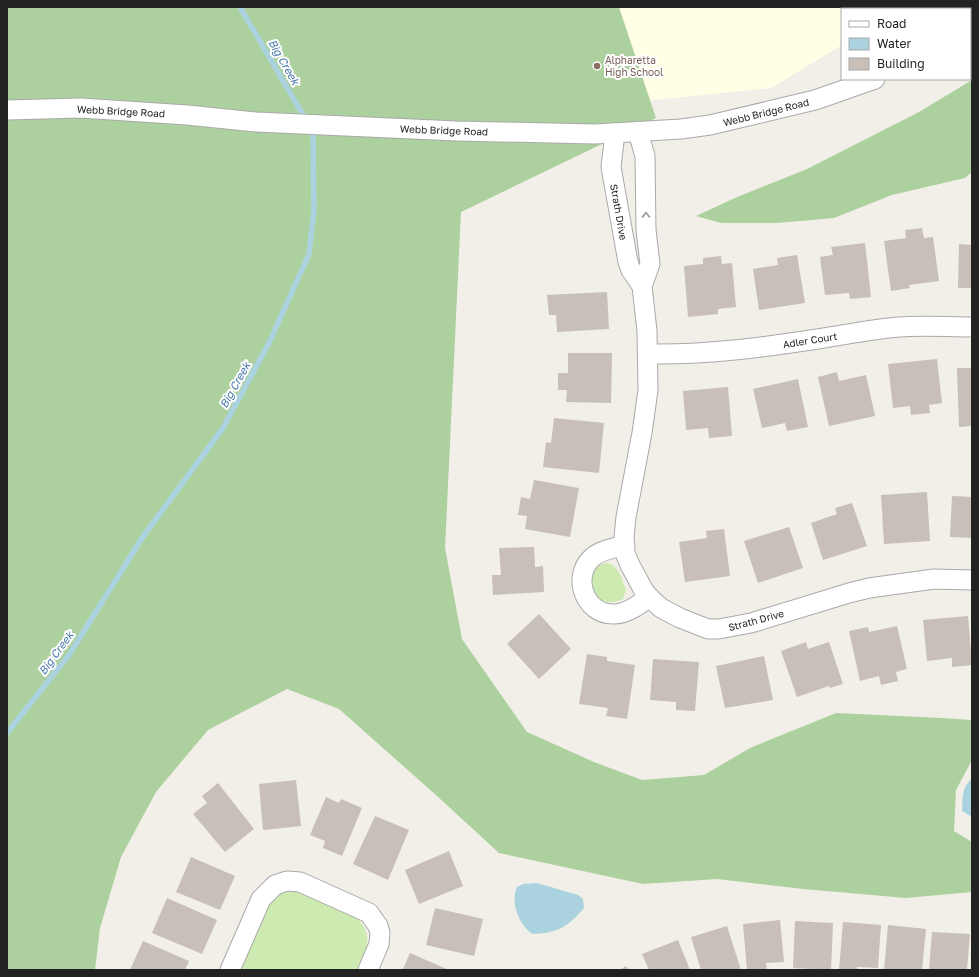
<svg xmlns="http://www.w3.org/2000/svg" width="979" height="977" viewBox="0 0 979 977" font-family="'Golos Text',sans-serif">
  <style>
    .education { fill: #ffffe5 }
    .grass { fill: #cdebb0 }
    .forest { fill: #add19e }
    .water { fill: #aad3df }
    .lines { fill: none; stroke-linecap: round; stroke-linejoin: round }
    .stream { stroke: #aad3df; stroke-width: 5.5 }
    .building { fill: #c7bfb8 }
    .minor-casing { stroke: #a9a9a9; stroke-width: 21 }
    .minor { stroke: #fff; stroke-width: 19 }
    .oneway { stroke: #9c9c9c }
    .education-dot { fill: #8d6e63; stroke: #fff; stroke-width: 1.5 }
    .labels { text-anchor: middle; stroke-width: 4; stroke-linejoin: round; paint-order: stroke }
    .education-label { font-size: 10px; fill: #785e54; stroke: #fff; text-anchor: start }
    .street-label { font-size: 10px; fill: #222; stroke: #fff }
    .water-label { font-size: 11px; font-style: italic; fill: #4a7aab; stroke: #fff }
  </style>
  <rect width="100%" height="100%" fill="#f2efe9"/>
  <polygon class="education" points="374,7 904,7 901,9 842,9 842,45 771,88 400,126"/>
  <g class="grass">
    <path d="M 607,563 C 619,565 622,580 626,590 L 623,599 C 590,615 580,567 607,563 Z"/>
    <path d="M 290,891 L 299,891 L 354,915 C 374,933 368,948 359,970 L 241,970 L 268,907 L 278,895 Z"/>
  </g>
  <g class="forest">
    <polygon points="7,7 619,7 656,118 461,212 445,548 462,639 527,732 594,762 642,780 704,775 750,748 836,713 942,718 972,720 972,760 956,790 954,831 972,842 972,892 906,898 803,889 717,879 643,884 499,853 437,796 339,709 287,689 208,730 156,792 121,857 100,928 95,970 7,970"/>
    <polygon points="972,80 972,172 965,178 892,195 834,218 777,223 721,223 696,216 737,197 807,169 919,112"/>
  </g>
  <g class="water">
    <path d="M 972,778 L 972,817 L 962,811 C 963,797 961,789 972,778 Z"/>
    <path d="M 537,883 L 578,895 L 583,899 L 584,908 C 567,928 557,933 532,934 C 519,924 510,903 517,887 L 523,884 Z"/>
  </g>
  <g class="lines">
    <g class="stream">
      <polyline points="240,7 306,120"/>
      <polyline points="7,733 69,655 142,538 223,428 270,341 309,254 314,210 313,131 311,127"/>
    </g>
  </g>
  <g class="building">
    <polygon points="922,228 924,238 933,237 939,281 909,285 910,288 891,291 884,241 906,238 905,230"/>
    <polygon points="865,243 871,297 850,299 849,293 825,295 820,257 833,255 831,247"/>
    <polygon points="959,244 972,245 972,288 958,288"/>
    <polygon points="797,255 805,303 759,310 753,269 778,265 777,258"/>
    <polygon points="721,256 722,264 732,263 736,307 718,309 718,314 688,317 684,266 703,264 703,258"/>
    <polygon points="607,292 609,329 557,332 556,315 549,315 547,295"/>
    <polygon points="568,353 612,353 611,403 566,402 567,390 558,390 558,373 568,373"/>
    <polygon points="937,359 942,403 929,405 930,413 911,415 910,406 893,408 888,364"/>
    <polygon points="957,368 972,368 972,426 959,427"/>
    <polygon points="837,372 839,381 866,375 875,416 829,426 818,377"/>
    <polygon points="798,379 808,427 787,431 785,423 762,428 753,389"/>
    <polygon points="728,387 732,436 709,438 708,428 686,430 683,391"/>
    <polygon points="554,418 604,423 599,473 543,467 546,442 551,443"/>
    <polygon points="534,480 579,488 570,537 525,529 527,516 518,515 521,497 530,499"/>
    <polygon points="927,492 930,541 884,544 881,495"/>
    <polygon points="952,496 972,497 972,538 950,537"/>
    <polygon points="852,503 867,546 823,560 811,523 837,514 835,508"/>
    <polygon points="789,527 803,568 758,583 744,541"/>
    <polygon points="724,529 730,576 685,582 679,542 707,538 706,531"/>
    <polygon points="534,547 535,567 543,566 544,592 493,595 492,575 501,575 499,548"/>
    <polygon points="539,614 571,649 539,679 507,644"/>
    <polygon points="968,616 972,665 952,667 952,658 927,661 923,620"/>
    <polygon points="897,626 907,669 896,672 898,681 881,685 879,676 860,681 849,631 868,627 869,632"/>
    <polygon points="806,642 808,649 829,642 843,684 830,688 829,686 797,697 781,651"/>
    <polygon points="587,654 607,657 607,661 635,665 627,719 606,716 608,708 579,704"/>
    <polygon points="764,656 773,700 725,708 716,666"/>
    <polygon points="653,659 699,662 695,711 676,710 676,702 650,700"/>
    <polygon points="296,780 301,826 263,830 259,784"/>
    <polygon points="218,783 254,829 225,852 193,814 207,803 202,796"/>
    <polygon points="326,797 339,803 341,799 362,808 342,856 323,848 325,841 310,835"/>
    <polygon points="375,816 409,830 388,880 353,864"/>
    <polygon points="449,851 463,886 419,904 405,870"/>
    <polygon points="191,857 235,876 220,910 176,892"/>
    <polygon points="167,898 217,920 202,954 152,933"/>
    <polygon points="435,908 483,919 474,956 426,945"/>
    <polygon points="780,920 784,962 766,963 767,970 747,970 743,924"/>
    <polygon points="795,921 833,923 831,970 793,968"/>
    <polygon points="843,922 881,925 878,968 857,967 857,970 839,970"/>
    <polygon points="888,925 926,929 922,970 884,970"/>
    <polygon points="727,926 741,970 701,970 691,937"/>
    <polygon points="932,932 970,934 967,970 929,970"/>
    <polygon points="678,940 690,970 649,970 642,954"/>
    <polygon points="143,941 189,961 185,970 130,970"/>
    <polygon points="410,953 449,970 404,970 403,969"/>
    <polygon points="626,966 629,970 620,970"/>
  </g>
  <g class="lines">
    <defs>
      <g id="minor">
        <polyline points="970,34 972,33"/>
        <polyline points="7,110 81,108 187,115 256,122 457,131 595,134 681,129 710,125 815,100 875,79"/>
        <polyline points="638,132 645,156 646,230 650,264 642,286"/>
        <polyline points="615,133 611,167 628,262 631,270 642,286 647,331 648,390 642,433 626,517 624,537 625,553 630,565 644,591 651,599 661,608 680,618 708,629 719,629 751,623 849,593 869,588 934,579 972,580"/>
        <path d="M 649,354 C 708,355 766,347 824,338 C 849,334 874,329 899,327 C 923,325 948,327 972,327"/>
        <path d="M 625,545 C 614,548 601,550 593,557 C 571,575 584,615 614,614 C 627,614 639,605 649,597"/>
        <polyline points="230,970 261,899 275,885 287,881 300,882 369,913 378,926 380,933 379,944 368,970"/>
      </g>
    </defs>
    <use href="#minor" class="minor-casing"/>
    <use href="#minor" class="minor"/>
  </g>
  <defs><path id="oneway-chevron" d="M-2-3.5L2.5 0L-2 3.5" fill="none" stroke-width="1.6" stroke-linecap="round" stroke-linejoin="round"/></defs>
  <use class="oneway" href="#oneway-chevron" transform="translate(646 215) rotate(-91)"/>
  <circle class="education-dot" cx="597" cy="66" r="4"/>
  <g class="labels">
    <g class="education-label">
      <text x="605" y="64">Alpharetta<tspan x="605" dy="12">High School</tspan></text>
    </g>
    <g class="street-label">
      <text transform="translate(121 111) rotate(3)" y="4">Webb Bridge Road</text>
      <text transform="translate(766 112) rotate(-14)" y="4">Webb Bridge Road</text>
      <text transform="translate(444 130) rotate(2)" y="4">Webb Bridge Road</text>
      <text transform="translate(619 212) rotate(80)" y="4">Strath Drive</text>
      <text transform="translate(810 340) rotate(-9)" y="4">Adler Court</text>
      <text transform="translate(756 620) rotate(-15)" y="4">Strath Drive</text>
    </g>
    <g class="water-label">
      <text transform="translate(284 62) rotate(60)" y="4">Big Creek</text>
      <text transform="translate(235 385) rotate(-61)" y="4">Big Creek</text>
      <text transform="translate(56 653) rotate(-54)" y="4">Big Creek</text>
    </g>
  </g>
  <rect width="979" height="977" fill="none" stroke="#222222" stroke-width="16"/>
  <rect x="841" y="8" width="130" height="72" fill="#ffffff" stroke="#a7a7a7"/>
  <rect x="849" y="21" width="20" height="6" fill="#ffffff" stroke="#a7a7a7"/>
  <text x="877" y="28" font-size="12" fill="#222222">Road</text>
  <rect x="849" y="38" width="20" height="12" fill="#aad3df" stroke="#a7a7a7"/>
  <text x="877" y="48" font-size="12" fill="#222222">Water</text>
  <rect x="849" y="58" width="20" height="12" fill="#c7bfb8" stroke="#a7a7a7"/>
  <text x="877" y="68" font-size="12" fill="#222222">Building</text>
</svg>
